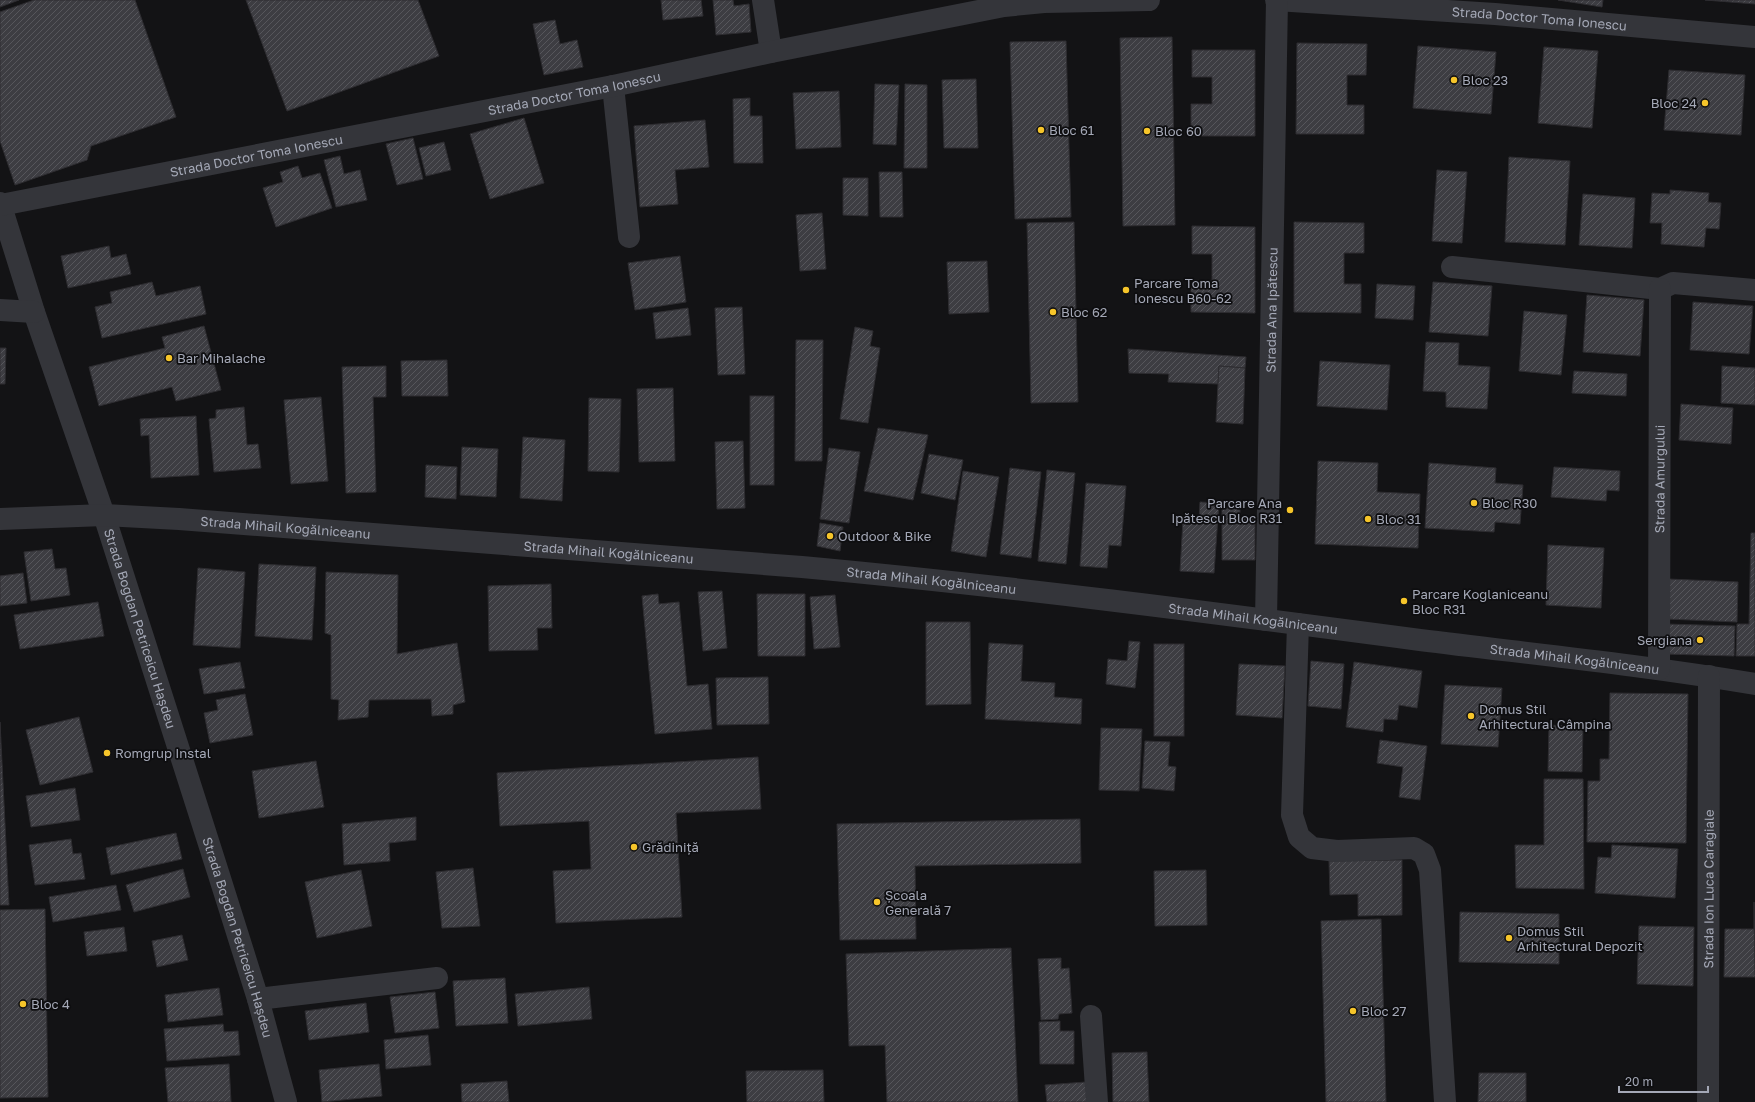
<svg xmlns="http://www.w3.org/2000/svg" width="1755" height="1102" viewBox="0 0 1755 1102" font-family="'Golos Text',sans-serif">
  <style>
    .building { fill: url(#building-hatch); stroke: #2e2d31 }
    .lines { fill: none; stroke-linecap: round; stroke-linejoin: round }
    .minor { stroke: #34353a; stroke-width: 22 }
    .poi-dot { fill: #f6c52a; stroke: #0e0e10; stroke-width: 1.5 }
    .labels { text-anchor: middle; stroke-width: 3.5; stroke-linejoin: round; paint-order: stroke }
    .street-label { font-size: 13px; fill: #a4a8b6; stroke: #0e0e10 }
    .poi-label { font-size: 13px; fill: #a4a8b6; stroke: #0e0e10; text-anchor: start }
  </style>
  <defs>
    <pattern id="building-hatch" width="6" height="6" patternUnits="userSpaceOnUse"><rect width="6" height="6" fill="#3d3d42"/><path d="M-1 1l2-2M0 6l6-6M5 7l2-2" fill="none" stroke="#56565b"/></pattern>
  </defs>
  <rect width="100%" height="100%" fill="#131315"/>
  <g class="building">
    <polygon points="0,0 19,0 0,7"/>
    <polygon points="34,0 135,0 176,117 91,146 87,160 15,185 0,141 0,12"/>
    <polygon points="246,0 418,0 439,56 287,111"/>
    <polygon points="661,0 701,0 703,16 663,20"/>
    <polygon points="713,0 733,0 734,6 749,4 751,32 716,35"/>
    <polygon points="1558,0 1603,0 1602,7"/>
    <polygon points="1705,0 1755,0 1755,4"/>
    <polygon points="555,20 560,44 577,40 583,67 544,75 533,24"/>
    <polygon points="1172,37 1175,225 1123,226 1120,38"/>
    <polygon points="1066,41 1071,217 1015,219 1010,42"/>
    <polygon points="1297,43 1367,44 1366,75 1347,75 1347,105 1364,105 1364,134 1296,134"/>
    <polygon points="1418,46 1496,52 1491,114 1413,108"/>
    <polygon points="1544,47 1598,51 1592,128 1538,123"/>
    <polygon points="1192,50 1255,50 1255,136 1191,136 1191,104 1212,104 1212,77 1192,77"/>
    <polygon points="1669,70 1745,75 1741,135 1664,130"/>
    <polygon points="976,79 978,148 944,148 942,80"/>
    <polygon points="875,84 899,85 896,145 873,144"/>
    <polygon points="905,84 927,85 927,168 904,168"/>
    <polygon points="839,91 841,147 796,149 793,93"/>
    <polygon points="750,98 750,116 762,116 763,163 734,163 733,99"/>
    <polygon points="524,118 544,183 490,199 470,134"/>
    <polygon points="705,120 709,167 675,170 678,204 640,207 634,126"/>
    <polygon points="413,138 423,179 397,185 386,144"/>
    <polygon points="444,142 451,170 426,176 419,148"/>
    <polygon points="340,156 344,174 360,170 367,200 336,207 324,160"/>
    <polygon points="1509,157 1570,161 1565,245 1505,242"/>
    <polygon points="298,166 302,178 320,173 332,208 276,227 263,188 283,182 280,172"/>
    <polygon points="1437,170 1467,172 1462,243 1432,241"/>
    <polygon points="879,172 902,172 903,217 880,217"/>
    <polygon points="843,178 868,178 868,216 843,215"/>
    <polygon points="1670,190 1709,193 1708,202 1721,203 1719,229 1706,228 1704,247 1661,244 1662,223 1650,223 1652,193 1670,194"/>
    <polygon points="1583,194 1635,198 1632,248 1579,245"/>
    <polygon points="822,213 826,269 800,271 796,215"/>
    <polygon points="1074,222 1078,402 1031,403 1027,223"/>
    <polygon points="1294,222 1364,223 1364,253 1344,253 1344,284 1361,284 1361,313 1294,312"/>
    <polygon points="1192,226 1255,227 1255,313 1191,312 1191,280 1212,281 1212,254 1192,254"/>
    <polygon points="109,246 111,258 126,254 131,274 68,288 61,256"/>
    <polygon points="680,256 686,302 635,310 628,263"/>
    <polygon points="987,261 989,312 949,314 947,262"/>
    <polygon points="152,282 156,296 200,286 206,314 102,338 95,307 112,303 110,292"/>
    <polygon points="1433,282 1492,286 1488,336 1429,332"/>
    <polygon points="1377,284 1415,286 1413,320 1375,318"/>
    <polygon points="1587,295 1644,300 1640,356 1583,352"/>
    <polygon points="1693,302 1753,306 1749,354 1690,350"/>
    <polygon points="742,307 745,374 718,375 715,308"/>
    <polygon points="688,308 691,335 656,339 653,313"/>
    <polygon points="1524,311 1567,315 1561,375 1519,371"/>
    <polygon points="204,326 221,390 176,401 172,387 99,406 89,367 165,348 162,337"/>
    <polygon points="855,327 873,331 870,346 880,348 868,423 840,419"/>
    <polygon points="796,340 823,340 822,461 795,461"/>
    <polygon points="1426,342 1459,343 1458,365 1490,367 1487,409 1446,407 1446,392 1423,391"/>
    <polygon points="0,348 6,348 5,384 0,384"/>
    <polygon points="1128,349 1246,357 1245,368 1219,366 1218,384 1168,382 1169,374 1129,373"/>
    <polygon points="447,360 448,396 402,396 401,361"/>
    <polygon points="1320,361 1390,365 1387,410 1317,406"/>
    <polygon points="386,366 386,397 373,397 376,492 346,493 342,367"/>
    <polygon points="1219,366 1245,368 1243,424 1216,422"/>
    <polygon points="1722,366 1755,368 1755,405 1721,403"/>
    <polygon points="1574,371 1627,374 1626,396 1572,393"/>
    <polygon points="673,388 675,461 639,462 637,389"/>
    <rect x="750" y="396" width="24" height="89"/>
    <polygon points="321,397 328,481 291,484 284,400"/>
    <polygon points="589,398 621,399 619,472 588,471"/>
    <polygon points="1681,404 1733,408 1731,444 1679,440"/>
    <polygon points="244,407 247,445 258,444 261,468 214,472 209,419 216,418 216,410"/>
    <polygon points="196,416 199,475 151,478 149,435 141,436 140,419"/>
    <polygon points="878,428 928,435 913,500 864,491"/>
    <polygon points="523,437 565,440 562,501 520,498"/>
    <polygon points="743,441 745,508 717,509 715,442"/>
    <polygon points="462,447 498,449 496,497 460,495"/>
    <polygon points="829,448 860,452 849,523 820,519"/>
    <polygon points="929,454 963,460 955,500 921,493"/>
    <polygon points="1318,461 1378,463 1377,492 1420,494 1418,548 1315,544"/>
    <polygon points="1429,463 1496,468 1495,483 1523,485 1520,524 1495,522 1494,532 1425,528"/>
    <polygon points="426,465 457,467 456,499 425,497"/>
    <polygon points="1554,467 1620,471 1619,491 1607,490 1606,501 1551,497"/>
    <polygon points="1010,468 1041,472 1031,558 1000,554"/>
    <polygon points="1047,470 1075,473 1066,564 1038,561"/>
    <polygon points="963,471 999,477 986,557 951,551"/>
    <polygon points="1086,483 1126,486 1121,546 1109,545 1107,568 1080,566"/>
    <polygon points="1200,502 1219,503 1214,573 1180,571 1183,520 1199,521"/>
    <polygon points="1222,508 1240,508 1240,518 1255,518 1255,560 1222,560"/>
    <polygon points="820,523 843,527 840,551 817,546"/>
    <polygon points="1751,533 1755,533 1755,656 1736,656 1737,624 1749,624"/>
    <polygon points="1548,545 1604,548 1601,608 1546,605"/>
    <polygon points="52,549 55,569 66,568 70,595 31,601 24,552"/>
    <polygon points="259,564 316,567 312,640 255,636"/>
    <polygon points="198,568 245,572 240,648 193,645"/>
    <polygon points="326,572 398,575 397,654 457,643 465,702 453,705 453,714 432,716 431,699 369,700 368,717 338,720 339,700 331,699 331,635 325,633"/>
    <polygon points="23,573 27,603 0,606 0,576"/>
    <polygon points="1668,579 1738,582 1737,622 1667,619"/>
    <polygon points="551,584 552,628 537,628 538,650 489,651 488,586"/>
    <polygon points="722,591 727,648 703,651 698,592"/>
    <polygon points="658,594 659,604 679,602 687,686 708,684 712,729 655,734 642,596"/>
    <polygon points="757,594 805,594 805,656 758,656"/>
    <polygon points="835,595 840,647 814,649 810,597"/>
    <polygon points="98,602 104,636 20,649 14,615"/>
    <polygon points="926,622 970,622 971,704 926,705"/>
    <polygon points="1665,624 1735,626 1734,656 1665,654"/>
    <polygon points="1129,641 1140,642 1135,688 1106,684 1108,659 1127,661"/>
    <polygon points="989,643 1023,645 1021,681 1055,683 1054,697 1082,699 1081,724 985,719"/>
    <rect x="1154" y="644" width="30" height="92"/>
    <polygon points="1311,661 1344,664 1341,709 1308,706"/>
    <polygon points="240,662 245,688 204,694 199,669"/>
    <polygon points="1354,662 1422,671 1417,708 1399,705 1397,720 1384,719 1383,732 1346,727"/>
    <polygon points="1239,664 1285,666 1282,718 1236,715"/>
    <polygon points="768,677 769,724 717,725 716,678"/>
    <polygon points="1445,685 1502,688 1498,747 1441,744"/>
    <polygon points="1610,693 1688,694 1686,843 1587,842 1588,781 1600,781 1600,759 1609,759"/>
    <polygon points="245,694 253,735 210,743 204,713 218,710 216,700"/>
    <polygon points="79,717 93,772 40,785 26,730"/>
    <polygon points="0,722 9,905 0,905"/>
    <polygon points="1549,725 1583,727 1582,772 1548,771"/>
    <polygon points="1101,728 1142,729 1139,791 1099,790"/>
    <polygon points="1380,740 1427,746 1420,800 1399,797 1403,767 1377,763"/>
    <polygon points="1145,741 1170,742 1168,766 1176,767 1174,791 1142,788"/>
    <polygon points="758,757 761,809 676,813 682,917 556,923 553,871 591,869 589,821 500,826 497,773"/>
    <polygon points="316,761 324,807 259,818 252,771"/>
    <polygon points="1544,779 1583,779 1584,889 1516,888 1515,845 1544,845"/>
    <polygon points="75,788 80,820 31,827 26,796"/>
    <polygon points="416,817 416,840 389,843 390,861 344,865 342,824"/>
    <polygon points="1080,819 1081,863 915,866 916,939 840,940 837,824"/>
    <polygon points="176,833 182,859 111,875 106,848"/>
    <polygon points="71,839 73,854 81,853 85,879 35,885 29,845"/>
    <polygon points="1612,845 1678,849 1675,898 1595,893 1598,857 1611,858"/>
    <polygon points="1402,860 1402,915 1358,916 1358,894 1330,895 1329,861"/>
    <polygon points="473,868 480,926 442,928 436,872"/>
    <polygon points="183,869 190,897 134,912 126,885"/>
    <polygon points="361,870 372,926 317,938 305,882"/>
    <polygon points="1206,870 1207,925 1155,926 1154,871"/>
    <polygon points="116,885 121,910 53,922 49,897"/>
    <polygon points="1754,902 1755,977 1724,977 1725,929 1754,929"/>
    <polygon points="45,909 48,1097 0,1098 0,910"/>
    <polygon points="1460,912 1559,914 1559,964 1459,962"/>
    <polygon points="1381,919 1386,1102 1326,1102 1321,921"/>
    <polygon points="1639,926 1694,927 1693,986 1637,984"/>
    <polygon points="124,927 127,951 87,956 84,932"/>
    <polygon points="182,935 188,960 157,967 152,941"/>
    <polygon points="1011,948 1018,1102 887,1102 885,1045 849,1046 846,954"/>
    <polygon points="1061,958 1061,969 1069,968 1072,1013 1059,1014 1058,1019 1041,1020 1038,959"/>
    <polygon points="505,978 508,1023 456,1026 453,981"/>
    <polygon points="589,987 592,1019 518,1026 515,994"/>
    <polygon points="219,988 223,1015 168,1022 165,995"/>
    <polygon points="435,992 439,1028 395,1033 390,997"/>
    <polygon points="366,1003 369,1032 309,1040 305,1011"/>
    <polygon points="1060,1021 1060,1031 1074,1031 1074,1064 1040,1064 1039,1022"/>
    <polygon points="223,1024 224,1032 238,1031 240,1055 167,1061 164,1029"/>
    <polygon points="428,1035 431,1065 386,1069 384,1040"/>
    <polygon points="1147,1052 1149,1102 1113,1102 1112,1053"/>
    <polygon points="229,1064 231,1102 168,1102 165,1068"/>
    <polygon points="379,1064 382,1096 322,1102 319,1070"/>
    <polygon points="823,1070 824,1102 747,1102 746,1071"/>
    <polygon points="1479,1073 1526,1073 1526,1102 1478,1102"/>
    <polygon points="507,1081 509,1102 462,1102 461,1084"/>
    <polygon points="1086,1082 1088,1102 1047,1102 1045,1085"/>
  </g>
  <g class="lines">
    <g class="minor">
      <polyline points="763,0 771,52"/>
      <path id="s1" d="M 1276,0 L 1495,14 L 1755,37"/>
      <polyline points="613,86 629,237"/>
      <path id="s2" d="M 0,203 L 34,312 L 104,515 L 218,872 L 258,999 L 286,1102"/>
      <path id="s3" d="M 1,205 L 613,86 L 771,52 L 1004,6 L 1044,2 L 1149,0"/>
      <polyline points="1452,267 1660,289 1673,283 1755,290"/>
      <polyline points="0,310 34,312"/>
      <path id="s4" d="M 0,519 L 104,515 L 179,519 L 802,567 C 1009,586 1215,613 1420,640 C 1532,654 1644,665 1755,684"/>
      <path id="s5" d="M 1266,620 L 1277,0"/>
      <polyline points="1298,624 1292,815 1299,837 1312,848 1337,851 1414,848 1424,854 1430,870 1445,1102"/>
      <path id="s6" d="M 1659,669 L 1660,289"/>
      <polyline points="258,999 437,978"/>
      <polyline points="1091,1016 1097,1102"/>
      <path id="s7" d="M 1708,1102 L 1709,676"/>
    </g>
  </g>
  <g class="poi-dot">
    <circle cx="1454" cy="80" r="4"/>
    <circle cx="1705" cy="103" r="4"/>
    <circle cx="1041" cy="130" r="4"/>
    <circle cx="1147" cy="131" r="4"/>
    <circle cx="1126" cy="290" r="4"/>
    <circle cx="1053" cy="312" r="4"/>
    <circle cx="169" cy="358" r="4"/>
    <circle cx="1474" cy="503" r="4"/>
    <circle cx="1290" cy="510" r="4"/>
    <circle cx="1368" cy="519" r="4"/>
    <circle cx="830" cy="536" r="4"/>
    <circle cx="1404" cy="601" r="4"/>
    <circle cx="1700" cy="640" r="4"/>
    <circle cx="1471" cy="716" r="4"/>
    <circle cx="107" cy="753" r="4"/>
    <circle cx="634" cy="847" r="4"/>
    <circle cx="877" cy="902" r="4"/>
    <circle cx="1509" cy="938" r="4"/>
    <circle cx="23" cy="1004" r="4"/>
    <circle cx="1353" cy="1011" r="4"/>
  </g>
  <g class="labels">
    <g class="street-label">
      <text dy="5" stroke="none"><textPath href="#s1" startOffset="264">Strada Doctor Toma Ionescu</textPath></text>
      <text dy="5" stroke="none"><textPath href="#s3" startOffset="584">Strada Doctor Toma Ionescu</textPath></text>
      <text dy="5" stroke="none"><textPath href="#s3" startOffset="260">Strada Doctor Toma Ionescu</textPath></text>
      <text dy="5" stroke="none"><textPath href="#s5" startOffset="310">Strada Ana Ipătescu</textPath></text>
      <text dy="5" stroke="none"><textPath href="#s6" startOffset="190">Strada Amurgului</textPath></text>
      <text dy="5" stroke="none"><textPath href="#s4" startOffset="286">Strada Mihail Kogălniceanu</textPath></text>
      <text dy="5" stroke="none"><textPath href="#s4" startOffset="610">Strada Mihail Kogălniceanu</textPath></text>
      <text dy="5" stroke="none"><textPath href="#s4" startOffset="934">Strada Mihail Kogălniceanu</textPath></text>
      <text dy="5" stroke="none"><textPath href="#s4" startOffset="1258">Strada Mihail Kogălniceanu</textPath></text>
      <text dy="5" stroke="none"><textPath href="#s2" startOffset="448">Strada Bogdan Petriceicu Hașdeu</textPath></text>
      <text dy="5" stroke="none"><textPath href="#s4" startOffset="1582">Strada Mihail Kogălniceanu</textPath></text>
      <text dy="5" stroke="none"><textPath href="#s7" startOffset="213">Strada Ion Luca Caragiale</textPath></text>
      <text dy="5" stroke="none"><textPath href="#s2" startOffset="772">Strada Bogdan Petriceicu Hașdeu</textPath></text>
    </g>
    <g class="poi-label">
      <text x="1462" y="85">Bloc 23</text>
      <text x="1697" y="108" text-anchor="end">Bloc 24</text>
      <text x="1049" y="135">Bloc 61</text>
      <text x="1155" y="136">Bloc 60</text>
      <text x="1134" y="288">Parcare Toma<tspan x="1134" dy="15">Ionescu B60-62</tspan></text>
      <text x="1061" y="317">Bloc 62</text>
      <text x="177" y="363">Bar Mihalache</text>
      <text x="1282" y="508" text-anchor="end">Parcare Ana<tspan x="1282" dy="15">Ipătescu Bloc R31</tspan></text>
      <text x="1482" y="508">Bloc R30</text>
      <text x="1376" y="524">Bloc 31</text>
      <text x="838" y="541">Outdoor &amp; Bike</text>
      <text x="1412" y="599">Parcare Koglaniceanu<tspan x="1412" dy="15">Bloc R31</tspan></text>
      <text x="1692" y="645" text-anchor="end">Sergiana</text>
      <text x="1479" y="714">Domus Stil<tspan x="1479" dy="15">Arhitectural Câmpina</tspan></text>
      <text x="115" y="758">Romgrup Instal</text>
      <text x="642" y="852">Grădiniță</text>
      <text x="885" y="900">Școala<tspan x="885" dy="15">Generală 7</tspan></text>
      <text x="1517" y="936">Domus Stil<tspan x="1517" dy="15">Arhitectural Depozit</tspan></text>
      <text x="31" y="1009">Bloc 4</text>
      <text x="1361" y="1016">Bloc 27</text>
    </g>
  </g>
  <path d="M1619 1086v6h89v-6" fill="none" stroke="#a4a8b6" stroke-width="2"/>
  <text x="1625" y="1086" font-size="12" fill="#a4a8b6" stroke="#0e0e10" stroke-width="3" paint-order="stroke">20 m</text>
</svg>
